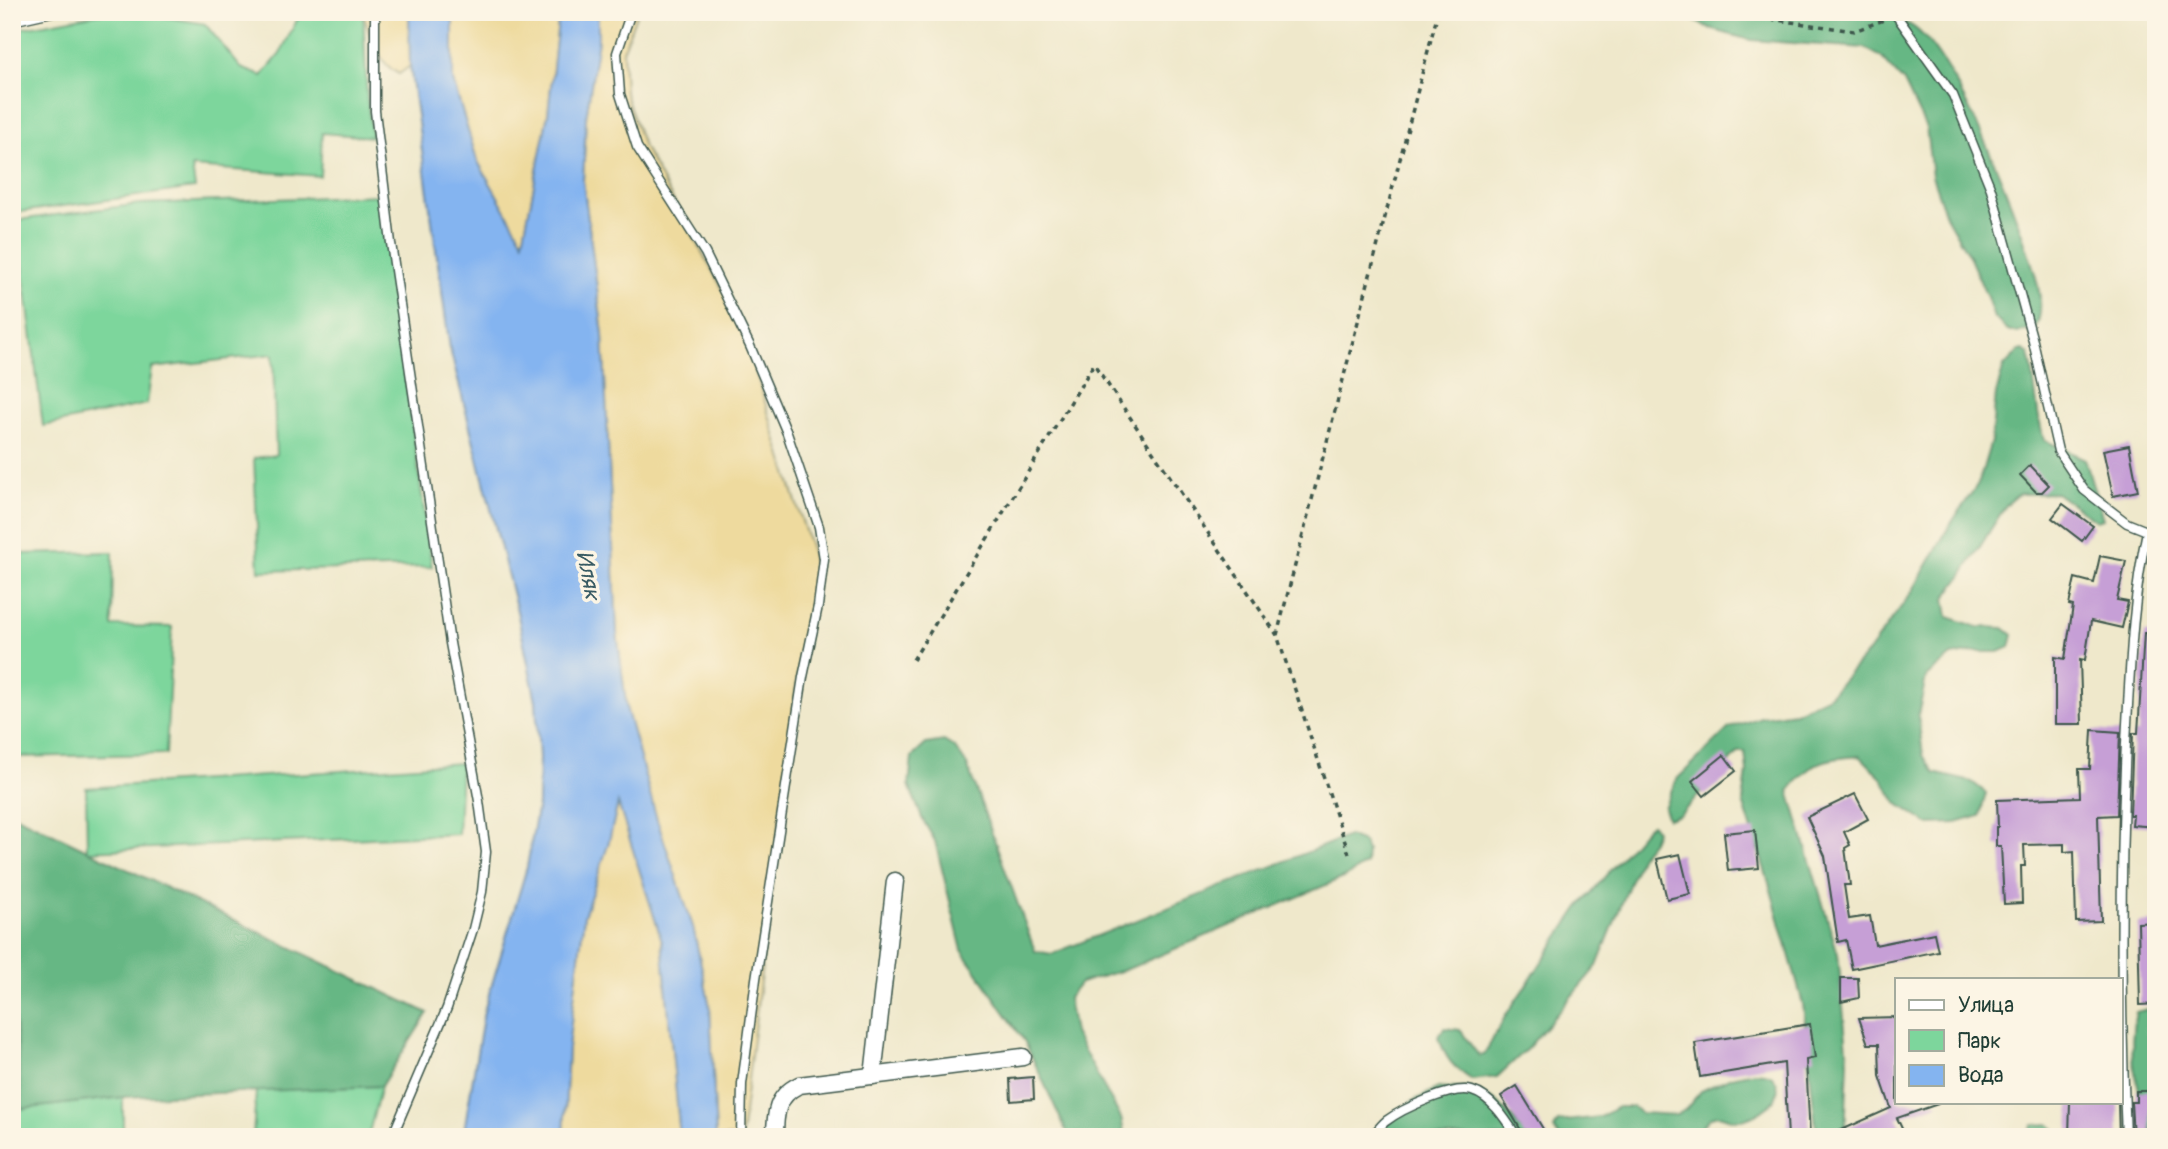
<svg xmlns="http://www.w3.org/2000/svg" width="2168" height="1149" viewBox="0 0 2168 1149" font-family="Pangolin,sans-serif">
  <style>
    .green { fill: #7dd69c; stroke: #4e8a68; stroke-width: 2 }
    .forest { fill: #66b784; stroke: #427a5c; stroke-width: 2 }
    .sand { fill: #eeda9e; stroke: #868c69; stroke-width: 2 }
    .water { fill: #84b4f0; stroke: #527892; stroke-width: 2 }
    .building { fill: #c69fd6 }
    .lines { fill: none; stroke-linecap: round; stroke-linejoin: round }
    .lane-casing { stroke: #3e574b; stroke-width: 11 }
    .street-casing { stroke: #3e574b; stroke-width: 19 }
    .path { stroke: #3e574b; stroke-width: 3.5; stroke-dasharray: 5 5; stroke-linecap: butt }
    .lane { stroke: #fff; stroke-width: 8 }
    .street { stroke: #fff; stroke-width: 16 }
    .labels { text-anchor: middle; stroke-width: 7; stroke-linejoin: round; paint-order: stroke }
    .water-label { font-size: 23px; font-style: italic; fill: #385b63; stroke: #fcf5e5 }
  </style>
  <rect width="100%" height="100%" fill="#fcf5e5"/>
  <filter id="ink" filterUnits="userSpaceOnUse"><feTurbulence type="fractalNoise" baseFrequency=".0143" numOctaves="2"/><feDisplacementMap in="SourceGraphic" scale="14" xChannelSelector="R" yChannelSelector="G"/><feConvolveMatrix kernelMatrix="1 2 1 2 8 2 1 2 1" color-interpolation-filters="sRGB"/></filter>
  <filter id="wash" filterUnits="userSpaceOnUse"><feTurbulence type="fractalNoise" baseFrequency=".00686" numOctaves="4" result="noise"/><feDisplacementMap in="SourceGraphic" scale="28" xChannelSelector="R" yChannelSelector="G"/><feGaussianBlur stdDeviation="1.57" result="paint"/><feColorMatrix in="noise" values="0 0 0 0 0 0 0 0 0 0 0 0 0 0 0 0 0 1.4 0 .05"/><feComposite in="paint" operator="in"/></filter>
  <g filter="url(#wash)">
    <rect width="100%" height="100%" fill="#efe8cb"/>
    <g class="green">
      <polygon points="109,12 136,12 205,24 241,68 262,76 280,54 301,12 363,12 367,97 372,137 322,133 320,176 192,167 195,188 12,213 12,30"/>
      <polygon points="380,195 432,567 259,571 254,458 276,455 273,354 152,368 147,404 43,426 17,220 140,204"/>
      <polygon points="113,552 112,626 172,627 166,754 12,757 12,601 17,554"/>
      <polygon points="461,763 458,834 87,851 86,788"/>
      <polygon points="12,984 22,1109 123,1097 123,1137 12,1137"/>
      <polygon points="381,1086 368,1137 253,1137 256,1091"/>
    </g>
    <g class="forest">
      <path d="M 1678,12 C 1717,12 1756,12 1795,12 C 1832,12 1872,10 1906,23 C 1952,40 2027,236 2038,286 C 2041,300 2042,314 2036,327 L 2017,333 L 2008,330 L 1994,318 L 1987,297 L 1969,256 L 1946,216 L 1932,176 L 1926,128 L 1904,82 L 1881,57 L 1865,48 L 1750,40 L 1710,29 Z"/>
      <path d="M 2023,350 L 2029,354 C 2036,382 2035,411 2044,440 L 2085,459 L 2103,519 L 2096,521 L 2056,493 L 2019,494 L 2006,505 L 1961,577 L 1945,598 L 1948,617 L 1978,627 L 2004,628 L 2013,635 L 2010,647 L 1999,652 L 1974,652 L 1951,656 L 1926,677 L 1918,716 L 1923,755 L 1934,773 L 1972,782 L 1986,793 L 1980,816 L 1956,823 L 1928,824 L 1897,803 L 1881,777 L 1860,756 C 1822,759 1812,761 1789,791 L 1838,954 L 1848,1061 L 1845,1137 L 1817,1137 L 1803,1004 L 1769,883 L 1743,802 L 1747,772 L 1745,752 L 1739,752 L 1680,815 L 1668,819 L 1664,808 L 1676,780 L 1729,728 L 1761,717 L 1795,712 L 1829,696 L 1868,652 L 1912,592 L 1950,525 L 1979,482 L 1991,441 L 1996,394 L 2004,366 L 2019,351 Z"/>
      <polygon points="944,741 955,748 967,765 1035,951 1052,954 1348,836 1363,842 1367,851 1366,864 1345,877 1130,968 1080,983 1068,998 1074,1033 1121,1118 1125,1137 1069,1137 1025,1042 962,950 935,841 922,818 909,785 912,757 926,744"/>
      <polygon points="12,814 428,1013 381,1086 123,1097 22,1109 12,984"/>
      <path d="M 1652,824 L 1656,831 L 1652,841 L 1641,855 L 1597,966 L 1528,1048 L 1497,1077 L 1472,1080 C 1453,1067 1445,1059 1439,1037 L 1444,1028 L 1460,1030 C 1466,1037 1476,1054 1480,1056 L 1484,1055 L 1506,1015 L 1579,907 L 1647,827 Z"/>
      <path d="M 2147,1009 L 2156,1013 L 2156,1137 L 2153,1137 C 2140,1094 2125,1056 2136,1012 Z"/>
      <path d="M 1754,1072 C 1761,1073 1770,1072 1774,1078 C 1789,1099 1755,1119 1738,1120 C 1729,1121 1721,1112 1712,1117 C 1705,1121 1699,1132 1693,1137 L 1559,1137 L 1554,1129 L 1558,1122 L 1600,1117 L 1618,1107 L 1633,1107 L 1641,1113 L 1677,1115 L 1686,1109 L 1701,1091 L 1731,1077 Z"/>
      <polygon points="1438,1088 1471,1088 1499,1103 1528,1137 1374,1137 1411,1102"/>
      <polygon points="2050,1124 2060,1137 2027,1137 2033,1125"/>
    </g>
    <g class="sand">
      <path d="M 363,12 L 409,12 L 410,66 L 399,74 C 378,64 369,33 363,12 Z"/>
      <polygon points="453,12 559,12 548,114 523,242 477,160 453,81"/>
      <polygon points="598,12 637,12 623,51 625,93 643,146 739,319 812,553 816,590 801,647 741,1137 716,1137 710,1007 693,927 657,820 627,711 617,633 603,334 583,181 586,118 598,40"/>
      <polygon points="618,802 662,941 680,1137 564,1137 568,1048 584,916 608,845"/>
    </g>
    <polygon class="water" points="409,12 453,12 453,81 477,160 523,241 548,114 559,12 598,12 598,40 586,118 583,181 603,334 617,633 627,711 657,820 693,927 710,1007 716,1137 680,1137 662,941 618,803 608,845 584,916 568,1048 564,1137 463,1137 484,1011 527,867 538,804 539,758 536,701 517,611 450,349 410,66"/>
    <g id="blocks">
      <g class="building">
        <polygon points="2129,445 2138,491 2113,496 2103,450"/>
        <polygon points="2030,465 2049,485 2042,492 2036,492 2020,475"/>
        <polygon points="2063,504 2093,526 2082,541 2052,518"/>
        <polygon points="2100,556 2126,561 2117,600 2128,602 2122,628 2091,621 2085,660 2080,659 2082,724 2055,724 2055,657 2065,659 2073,606 2069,605 2075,578 2094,583"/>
        <polygon points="2144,633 2156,633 2156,827 2132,825 2133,815 2130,815 2133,733 2138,733"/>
        <polygon points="2092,730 2120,732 2117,815 2098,816 2101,921 2076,922 2074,851 2064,852 2064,844 2024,845 2025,866 2021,866 2022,903 2004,904 2001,846 1996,846 1996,827 1998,827 1997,800 2080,797 2079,769 2090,769"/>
        <polygon points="1724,755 1736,771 1704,796 1692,781"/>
        <polygon points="1855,794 1868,819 1844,832 1850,845 1845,848 1850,885 1844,885 1849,919 1870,916 1875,945 1934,933 1938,951 1852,969 1846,940 1838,942 1825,856 1807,817"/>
        <polygon points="1755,830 1759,868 1728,871 1724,833"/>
        <polygon points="1680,854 1690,894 1667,899 1657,859"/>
        <polygon points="2156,922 2156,1004 2140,1005 2138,923"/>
        <polygon points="1841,978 1858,978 1859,998 1841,1002"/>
        <polygon points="1897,1017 1897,1102 1938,1102 1938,1104 1897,1118 1906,1137 1826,1137 1891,1108 1880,1076 1879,1044 1868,1044 1859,1018"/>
        <polygon points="1810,1024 1815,1058 1806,1060 1810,1137 1788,1137 1784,1063 1700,1077 1695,1043"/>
        <polygon points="1033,1077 1034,1099 1011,1101 1010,1079"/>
        <polygon points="1517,1086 1548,1137 1525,1137 1501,1096"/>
        <polygon points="2136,1091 2150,1091 2150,1137 2133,1137 2131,1102 2136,1102"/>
        <polygon points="2070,1102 2118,1102 2119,1137 2069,1137"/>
      </g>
    </g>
  </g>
  <g filter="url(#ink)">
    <use href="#blocks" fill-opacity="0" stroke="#3e574b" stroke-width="2"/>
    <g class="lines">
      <defs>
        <g id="lane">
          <polyline points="375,12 375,111 391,243 450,643 479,801 486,852 482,892 473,929 447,1008 392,1137"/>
          <polyline points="631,12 617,53 620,94 637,147 705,253 750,346 787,433 819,527 824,559 818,606 803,677 756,979 742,1084 741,1137"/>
          <path d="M 1896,15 L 1953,95 L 1991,189 L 2033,341 L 2058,451 L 2084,490 L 2127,523 L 2147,531 C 2132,602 2130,670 2126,743 C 2120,874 2120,1005 2126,1137"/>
          <polyline points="12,21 52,12"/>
          <path d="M 1372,1137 C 1376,1132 1381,1125 1386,1121 C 1402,1109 1453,1085 1472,1091 C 1492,1097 1506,1120 1517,1137"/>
        </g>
        <g id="street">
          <polyline points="873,1076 895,881"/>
          <path d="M 775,1137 C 775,1114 776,1096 799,1085 L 1023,1057"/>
        </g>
      </defs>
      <use href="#lane" class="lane-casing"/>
      <use href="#street" class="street-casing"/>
      <g class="path">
        <polyline points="1721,12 1854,31 1884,20"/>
        <polyline points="913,660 1094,364 1277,635"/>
        <polyline points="1349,854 1277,635 1438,12"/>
      </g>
      <use href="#lane" class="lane"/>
      <use href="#street" class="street"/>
    </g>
  </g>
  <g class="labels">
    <g class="water-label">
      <text transform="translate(589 575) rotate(79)" y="8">Иляк</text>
    </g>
  </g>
  <rect width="2168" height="1149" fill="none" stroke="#fcf5e5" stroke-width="42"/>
  <rect x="1895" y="978" width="228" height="126" fill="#fcf5e5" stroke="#a4ab9e" stroke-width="2"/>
  <rect x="1909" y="1000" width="35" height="10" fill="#ffffff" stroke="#a4ab9e" stroke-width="2"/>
  <text x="1958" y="1012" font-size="21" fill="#1f3d34">Улица</text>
  <rect x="1909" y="1030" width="35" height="21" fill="#7dd69c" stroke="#a4ab9e" stroke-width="2"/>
  <text x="1958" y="1048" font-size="21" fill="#1f3d34">Парк</text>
  <rect x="1909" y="1065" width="35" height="21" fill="#84b4f0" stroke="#a4ab9e" stroke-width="2"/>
  <text x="1958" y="1082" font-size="21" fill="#1f3d34">Вода</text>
</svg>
